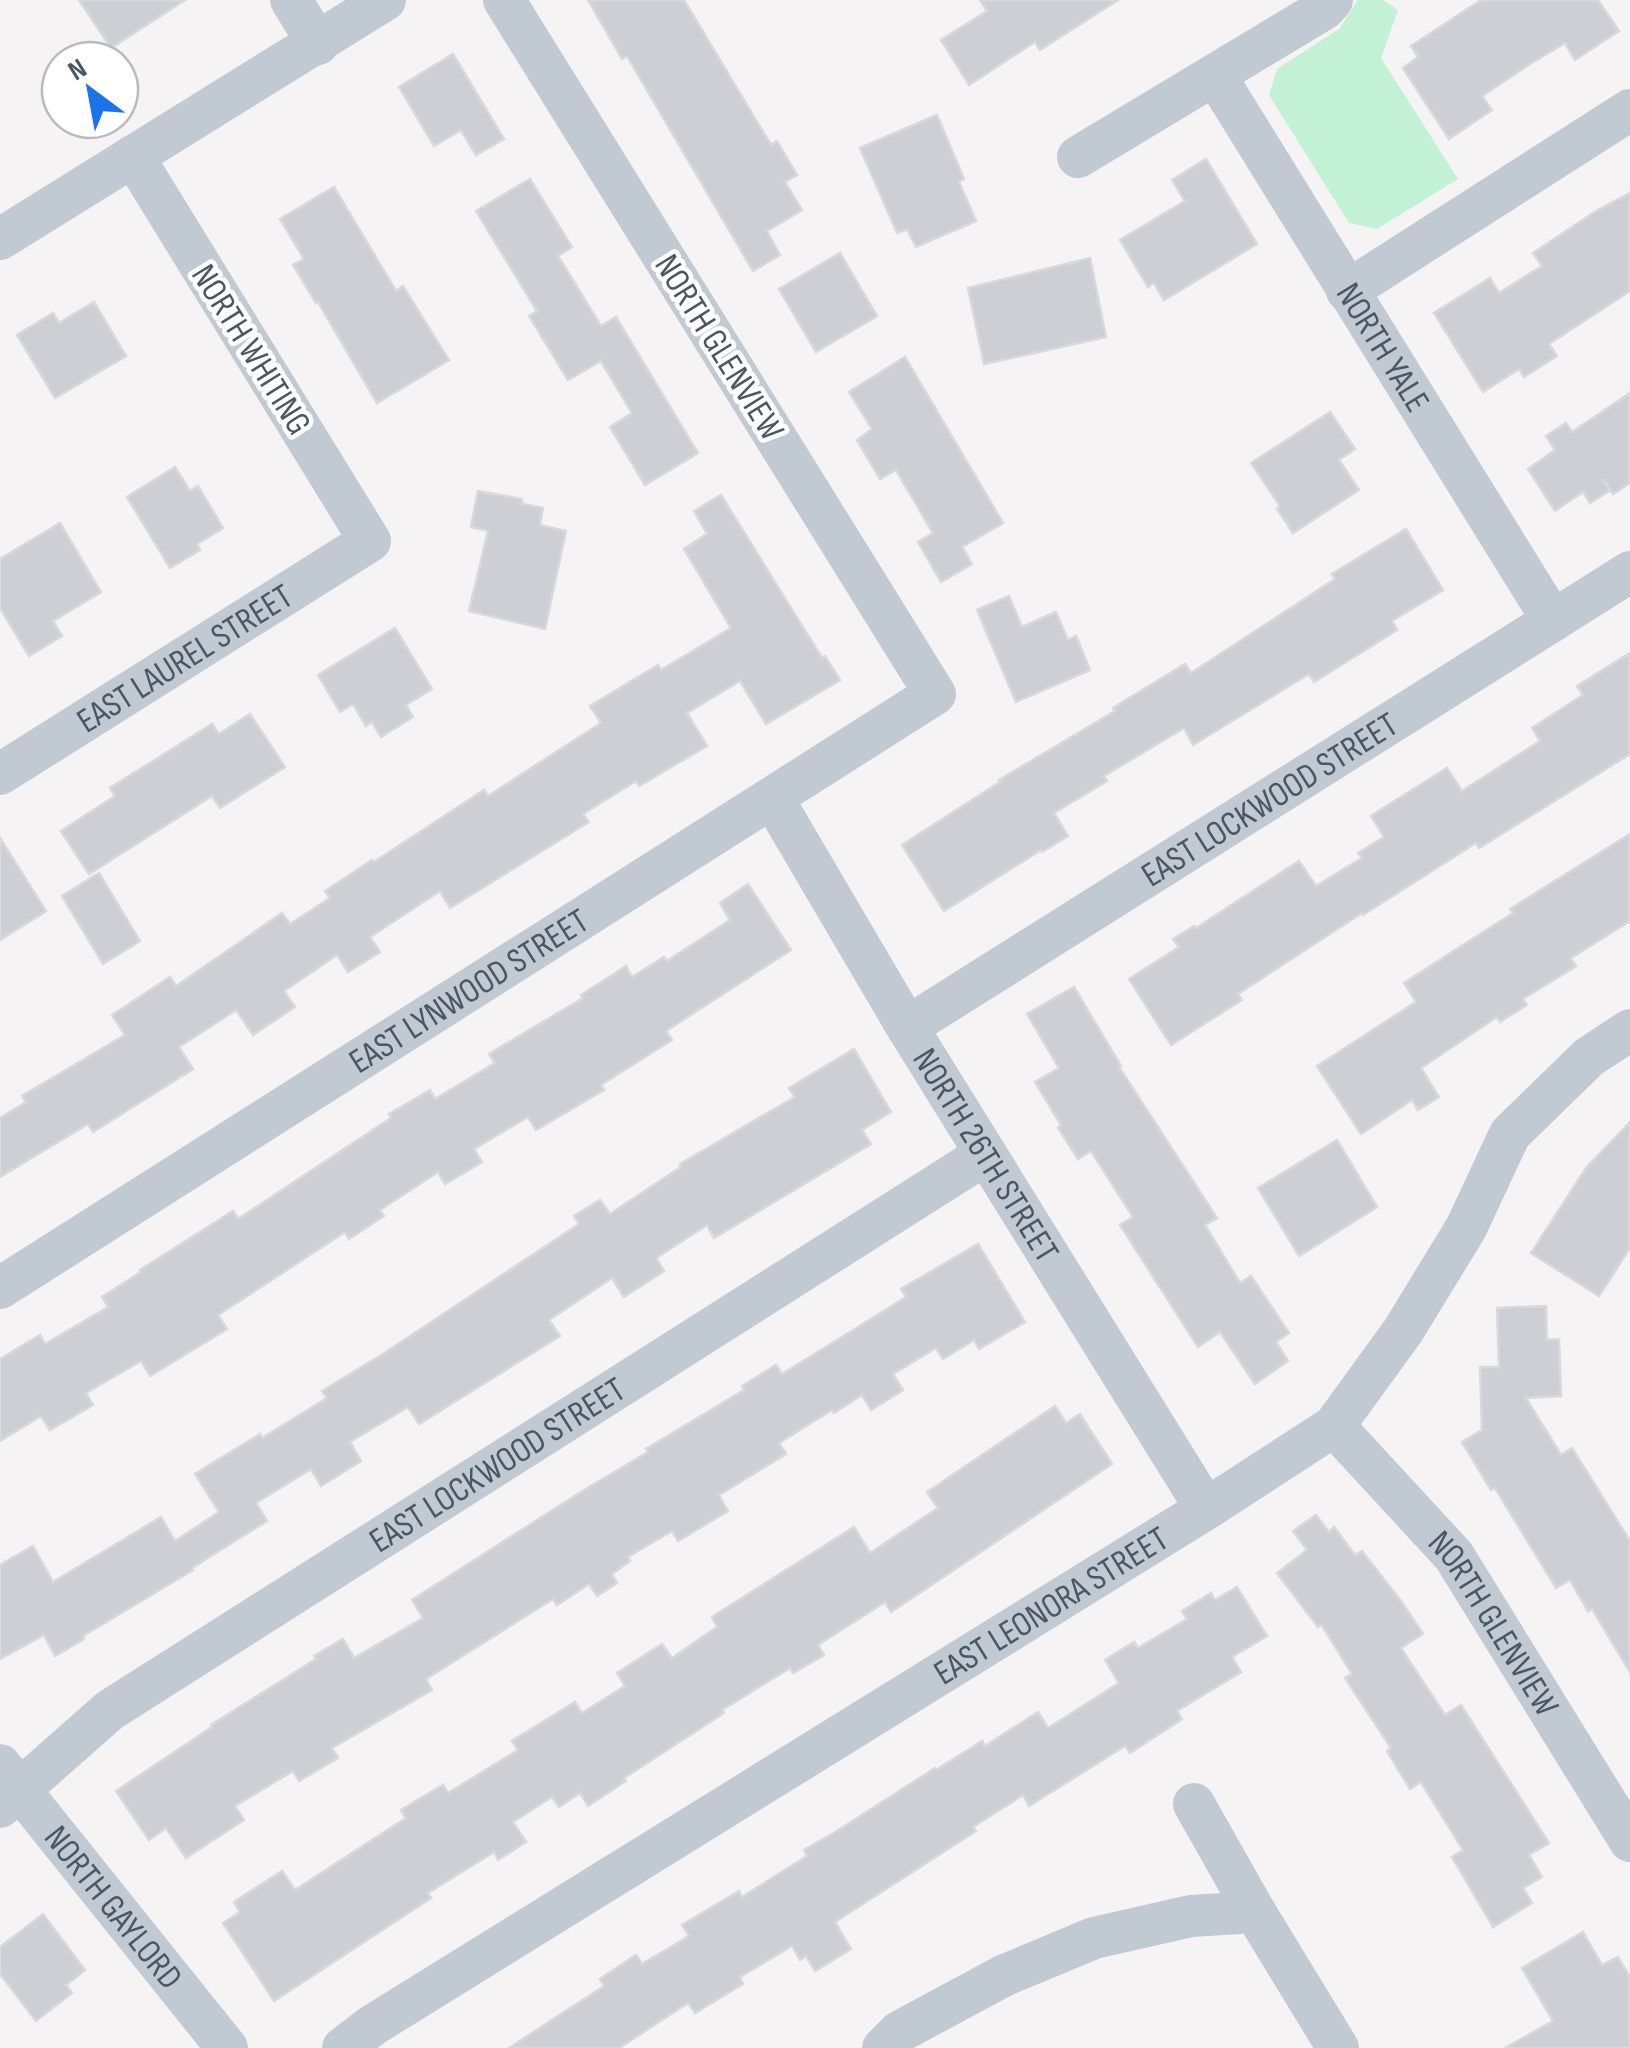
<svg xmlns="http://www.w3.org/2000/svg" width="1630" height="2048" viewBox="0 0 1630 2048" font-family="'Sofia Sans Condensed',sans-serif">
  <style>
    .green { fill: #c3f1d5 }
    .building { fill: #cdcfd5; stroke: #d7d9de; stroke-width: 2.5 }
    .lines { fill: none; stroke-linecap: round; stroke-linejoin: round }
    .minor { stroke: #c1cad2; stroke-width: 42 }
    .labels { text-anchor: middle; stroke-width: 9; stroke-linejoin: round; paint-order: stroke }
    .street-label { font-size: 35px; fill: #4a5661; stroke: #fff }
  </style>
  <rect width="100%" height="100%" fill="#f5f3f3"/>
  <polygon class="green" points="1358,0 1383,0 1398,10 1381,58 1458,179 1377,229 1349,223 1269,95 1277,69 1339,29"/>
  <g class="building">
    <polygon points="79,0 185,0 111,48"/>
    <polygon points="588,0 684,0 771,145 777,141 797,175 785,182 802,210 767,231 780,255 753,271 627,56 622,59"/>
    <polygon points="980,0 1118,0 1040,50 1035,42 969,85 941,40 987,11"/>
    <polygon points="1481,0 1598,0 1619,31 1575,60 1565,43 1530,64 1482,96 1492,110 1449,139 1403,68 1418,57 1411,46"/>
    <polygon points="453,54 504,139 476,155 461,130 434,146 399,87"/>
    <polygon points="937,115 964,179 959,182 976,221 916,247 907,229 897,233 860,148"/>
    <polygon points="1206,159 1257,244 1164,300 1154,283 1148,287 1120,240 1185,201 1172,180"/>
    <polygon points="530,179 572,247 558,256 601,326 616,317 698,453 645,485 610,427 632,413 601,361 568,380 529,316 537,311 476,211"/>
    <polygon points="334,187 396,291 403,286 449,360 377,403 318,302 316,303 293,265 304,259 280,219"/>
    <polygon points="1630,193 1630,291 1549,344 1557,356 1524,377 1519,369 1483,392 1434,313 1490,278 1499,293 1542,266 1533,253 1596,211"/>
    <polygon points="840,253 877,316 816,352 779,289"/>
    <polygon points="1090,258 1106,337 984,364 968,288"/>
    <polygon points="94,302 126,356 55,398 17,335 53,313 59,323"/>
    <polygon points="905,357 1003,523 962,547 972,564 941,582 918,542 933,533 896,470 880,479 857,440 872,429 849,392"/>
    <polygon points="1630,393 1630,483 1613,494 1603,479 1609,491 1590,503 1583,492 1555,511 1528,469 1555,450 1546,436 1566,423 1572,432"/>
    <polygon points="1330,412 1355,449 1339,460 1359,490 1293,533 1277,509 1280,506 1251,463"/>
    <polygon points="175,467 190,491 198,486 223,528 197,544 200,550 170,568 127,497"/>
    <polygon points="478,491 522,499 522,504 543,508 540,525 566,531 545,629 469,611 488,531 471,527"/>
    <polygon points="721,495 822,658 825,656 840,680 766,724 740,681 687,713 707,746 639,786 636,781 583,814 589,822 450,908 440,891 370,937 380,952 348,972 337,955 284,991 295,1007 253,1035 236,1010 179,1047 193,1069 93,1132 88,1124 0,1177 0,1118 26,1102 22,1096 125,1035 112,1015 170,977 176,986 282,913 290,924 330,898 325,891 372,860 374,862 484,790 488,796 601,723 590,706 658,665 661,670 731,628 684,549 707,534 694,511"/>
    <polygon points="60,523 101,592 53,621 62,636 29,656 0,608 0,559"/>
    <polygon points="1406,529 1443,590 1392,621 1397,630 1314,682 1309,674 1193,745 1184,728 1104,776 1107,781 1054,813 1068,836 1042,852 1041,850 944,911 902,845 1000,782 999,780 1115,711 1113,708 1185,664 1191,673 1335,579 1332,574"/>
    <polygon points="1009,596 1022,627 1056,612 1068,640 1076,636 1090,670 1016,702 977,610"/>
    <polygon points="395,628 432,689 406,705 413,717 381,737 372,722 366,726 353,704 340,712 318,675"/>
    <polygon points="1630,653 1630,754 1479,848 1476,843 1363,915 1362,913 1238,994 1242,1000 1171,1045 1129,979 1179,947 1173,939 1194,926 1196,928 1299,861 1316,886 1362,858 1358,853 1384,837 1371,816 1447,768 1462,791 1540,741 1532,728 1583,695 1577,686"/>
    <polygon points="250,714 285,767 220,808 212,796 89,874 61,831 115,796 110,788 212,724 219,734"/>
    <polygon points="1630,834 1630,921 1571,958 1576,966 1523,999 1527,1005 1500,1022 1497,1017 1421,1068 1439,1097 1418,1110 1412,1100 1361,1134 1317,1066 1416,1002 1404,983 1513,913 1510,909"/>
    <polygon points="0,838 46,911 0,940"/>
    <polygon points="99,873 140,941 103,964 62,896"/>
    <polygon points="748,884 791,950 666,1031 672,1040 601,1085 604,1090 536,1130 528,1117 474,1149 482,1162 445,1184 438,1172 380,1210 384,1216 349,1239 345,1232 218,1315 227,1329 150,1376 141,1361 86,1393 93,1405 50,1430 41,1416 0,1441 0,1359 40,1335 45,1344 108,1307 102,1297 141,1272 140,1270 233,1211 238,1219 391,1118 389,1114 430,1090 435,1099 495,1063 489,1054 583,998 581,995 626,966 632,977 664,957 667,961 730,920 720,903"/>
    <polygon points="1074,987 1121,1066 1119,1067 1217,1218 1205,1225 1240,1283 1251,1276 1289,1333 1276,1342 1288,1361 1255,1384 1220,1332 1198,1347 1120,1225 1133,1217 1091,1151 1078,1159 1058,1128 1061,1125 1035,1082 1059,1068 1027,1014"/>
    <polygon points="854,1049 891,1112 862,1130 871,1144 714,1238 707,1225 656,1258 664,1271 624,1297 612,1278 549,1320 560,1336 419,1424 408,1407 350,1442 361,1461 321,1486 311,1469 256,1503 267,1521 192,1568 193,1570 83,1636 84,1639 55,1656 44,1635 0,1659 0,1565 33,1546 53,1582 161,1517 175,1541 219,1512 195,1474 260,1434 262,1438 327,1398 322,1391 386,1352 579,1224 574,1216 600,1200 610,1214 681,1167 680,1164 795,1097 789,1088"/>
    <polygon points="1630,1122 1630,1248 1599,1296 1531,1253 1586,1168"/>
    <polygon points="1337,1140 1377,1207 1299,1256 1258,1188"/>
    <polygon points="978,1244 1025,1322 979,1349 974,1340 943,1359 936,1348 893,1374 903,1390 871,1410 862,1395 834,1413 832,1410 779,1443 786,1454 719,1495 728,1511 678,1541 672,1531 628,1557 630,1561 612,1574 617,1583 597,1596 589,1584 557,1605 553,1599 426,1679 432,1690 332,1748 338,1758 299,1781 293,1771 235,1806 244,1820 186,1858 166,1828 149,1840 116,1791 212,1727 211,1725 316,1659 314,1656 343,1639 354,1658 423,1618 412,1600 584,1490 648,1452 646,1449 744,1390 742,1386 776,1365 782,1374 858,1327 906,1297 901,1289"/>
    <polygon points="1546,1306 1547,1340 1559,1339 1561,1396 1526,1398 1561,1455 1572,1448 1630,1541 1630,1672 1592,1609 1588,1611 1570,1580 1556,1588 1495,1488 1491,1490 1462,1442 1482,1430 1480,1367 1499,1367 1497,1308"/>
    <polygon points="1055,1406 1066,1423 1080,1414 1112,1464 891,1612 885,1602 818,1645 824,1655 793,1673 790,1668 722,1710 724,1713 624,1778 626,1781 588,1806 580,1793 559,1807 552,1797 513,1822 526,1842 498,1860 494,1852 428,1893 431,1898 274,2001 223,1923 240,1912 234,1902 282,1871 295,1890 406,1818 401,1810 443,1785 448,1793 518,1750 512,1741 575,1702 582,1713 625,1686 617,1673 662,1644 672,1658 717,1627 712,1617 854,1527 870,1553 938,1508 927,1492"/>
    <polygon points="1316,1515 1329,1532 1334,1527 1355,1555 1362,1551 1401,1601 1423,1634 1401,1648 1445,1715 1461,1705 1549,1843 1529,1855 1542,1877 1523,1888 1532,1903 1493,1927 1452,1857 1463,1850 1421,1782 1410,1789 1387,1751 1391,1748 1345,1678 1352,1674 1321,1624 1318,1627 1277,1573 1307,1550 1293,1531"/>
    <polygon points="1237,1587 1267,1636 1232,1657 1241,1672 1177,1711 1182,1719 1130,1753 1125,1746 1029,1806 1023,1795 973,1827 976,1831 835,1922 851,1949 815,1971 806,1956 800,1960 792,1946 740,1977 743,1984 695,2013 688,2003 619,2048 509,2048 604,1986 600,1979 636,1955 642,1964 689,1936 682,1925 739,1891 742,1897 807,1856 804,1850 837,1831 935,1768 936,1770 982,1741 985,1746 1038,1712 1048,1728 1119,1683 1105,1660 1134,1642 1138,1648 1187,1619 1182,1611 1211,1593 1215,1600"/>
    <polygon points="43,1914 85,1970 66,1985 72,1993 36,2021 0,1974 0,1947"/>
    <polygon points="1583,1932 1602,1965 1618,1957 1630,1977 1630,2048 1505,2048 1553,2021 1522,1968"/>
  </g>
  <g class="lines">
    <g class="minor">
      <polyline points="291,0 318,44"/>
      <path id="s1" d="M 1215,75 L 1553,621"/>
      <polyline points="1078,157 1324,9 1332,0"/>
      <polyline points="0,239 385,0"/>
      <polyline points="1347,291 1630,110"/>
      <path id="s2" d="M 0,774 L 370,541 L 133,156"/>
      <path id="s3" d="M 773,799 L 907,1027 L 1206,1509"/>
      <path id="s4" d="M 907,1027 L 1630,572"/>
      <path id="s5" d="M 0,1288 L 935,694 L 504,0"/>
      <path id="s6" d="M 1334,1426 L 1454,1556 L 1630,1841"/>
      <path id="s7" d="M 0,1765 L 227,2048"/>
      <polyline points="1194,1804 1255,1912 1338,2048"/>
      <path id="s8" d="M 0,1807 L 110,1710 L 986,1154"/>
      <path id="s9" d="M 343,2048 L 373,2025 L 1206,1509 L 1334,1426 L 1403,1331 L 1466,1228 L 1510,1134 L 1589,1057 L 1630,1030"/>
      <polyline points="883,2048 899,2032 1003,1976 1094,1938 1191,1916 1255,1912"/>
    </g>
  </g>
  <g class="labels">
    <g class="street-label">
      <text transform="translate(720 347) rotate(58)" y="12">NORTH GLENVIEW</text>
      <text dy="12" stroke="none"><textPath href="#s1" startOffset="320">NORTH YALE</textPath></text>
      <text transform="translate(252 349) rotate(58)" y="12">NORTH WHITING</text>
      <text dy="12" stroke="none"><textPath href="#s2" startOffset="218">EAST LAUREL STREET</textPath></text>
      <text dy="12" stroke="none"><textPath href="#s4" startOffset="428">EAST LOCKWOOD STREET</textPath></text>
      <text dy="12" stroke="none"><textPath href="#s5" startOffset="555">EAST LYNWOOD STREET</textPath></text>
      <text dy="12" stroke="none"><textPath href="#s3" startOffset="415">NORTH 26TH STREET</textPath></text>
      <text dy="12" stroke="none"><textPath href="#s8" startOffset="605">EAST LOCKWOOD STREET</textPath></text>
      <text dy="12" stroke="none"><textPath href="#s9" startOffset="835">EAST LEONORA STREET</textPath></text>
      <text dy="12" stroke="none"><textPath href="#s6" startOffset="255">NORTH GLENVIEW</textPath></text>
      <text dy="12" stroke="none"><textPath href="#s7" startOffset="182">NORTH GAYLORD</textPath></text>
    </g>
  </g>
  <g transform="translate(90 90) rotate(328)"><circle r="48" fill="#ffffff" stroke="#b7bbc0" stroke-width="2.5"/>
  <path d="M0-8L18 38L0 25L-18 38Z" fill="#1a73e8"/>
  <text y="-15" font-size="28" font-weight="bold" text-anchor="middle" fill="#4a5661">N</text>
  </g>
</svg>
